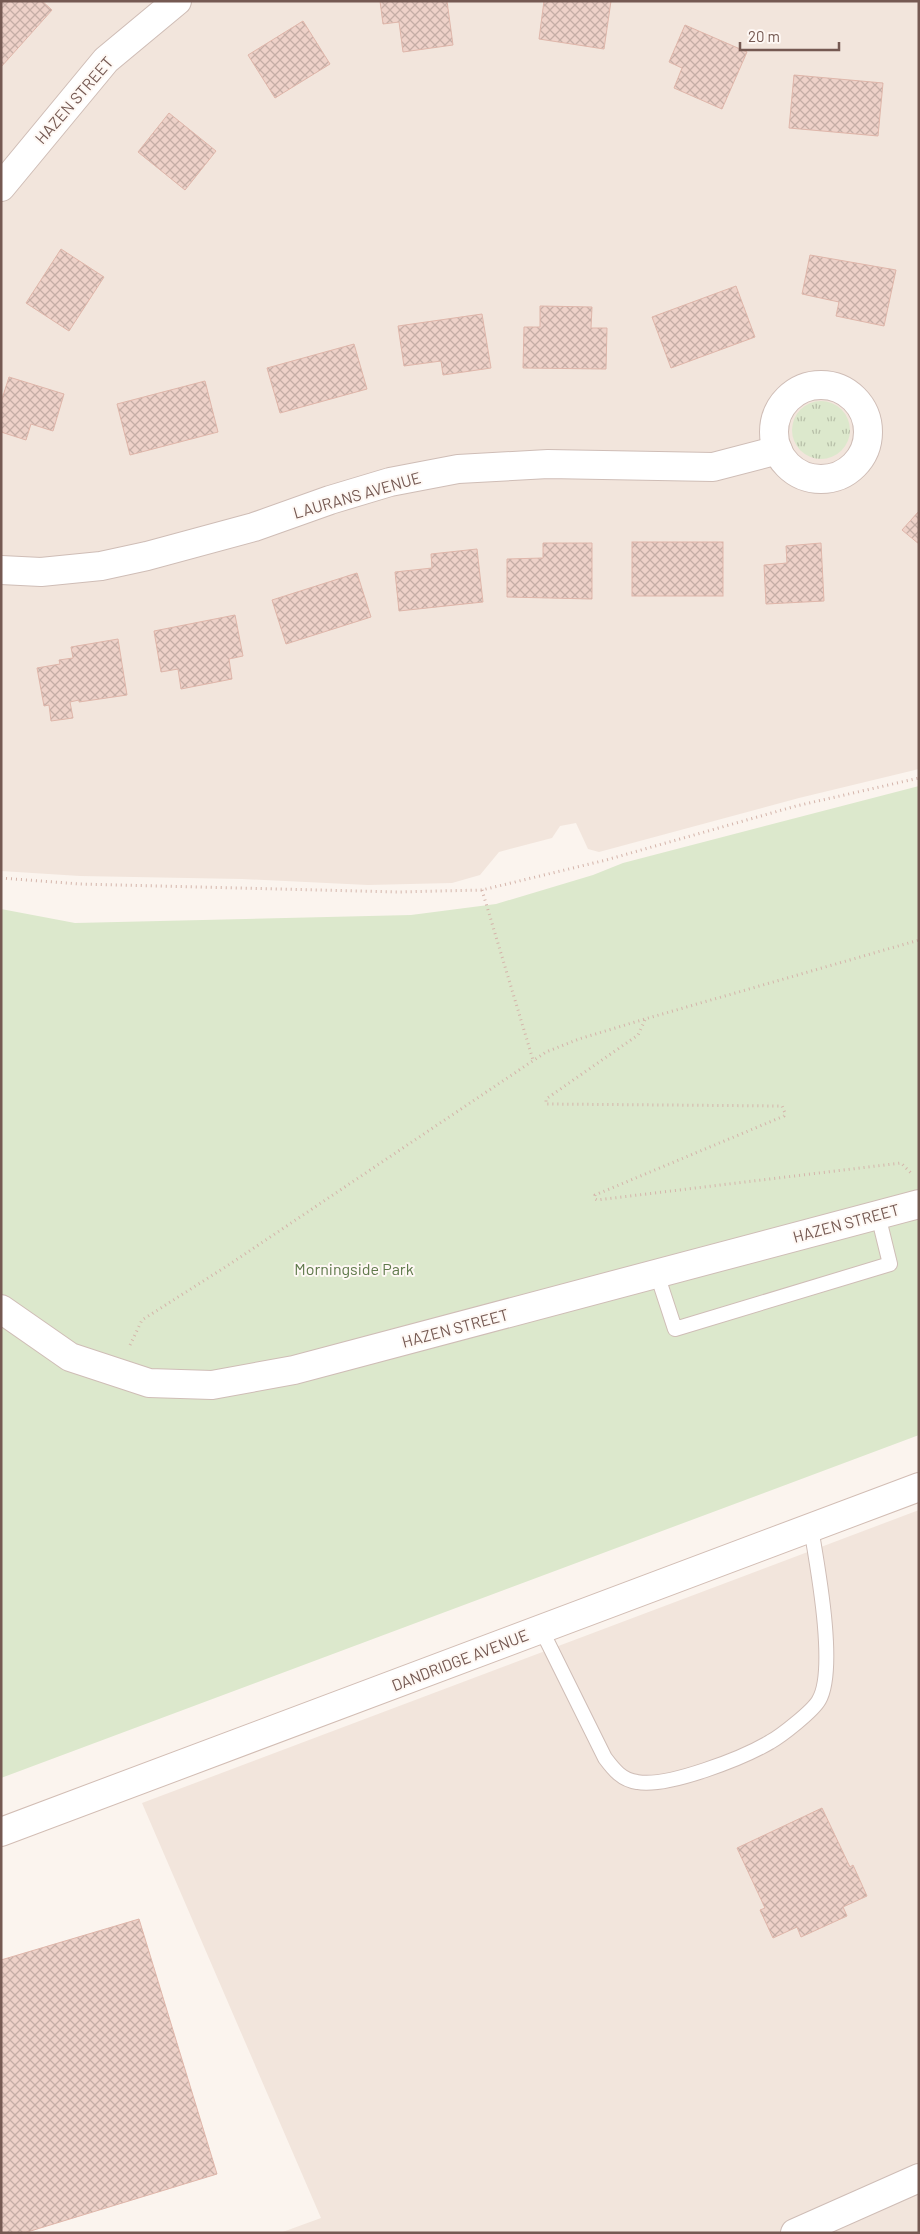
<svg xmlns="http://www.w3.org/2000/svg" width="920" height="2234" viewBox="0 0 920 2234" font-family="Barlow,sans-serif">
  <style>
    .residential { fill: #f2e5dc }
    .grass { fill: url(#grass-tufts) }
    .green { fill: #dce8cc }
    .building { fill: url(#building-cross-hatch); stroke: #dfb6aa }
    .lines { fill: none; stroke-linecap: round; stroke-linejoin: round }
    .lane-casing { stroke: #cfbdb6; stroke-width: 16 }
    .street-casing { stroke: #cfbdb6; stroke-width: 30 }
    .secondary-casing { stroke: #d2bdb4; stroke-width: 30 }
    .path { stroke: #d4b4aa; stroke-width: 3; stroke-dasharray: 1 4; stroke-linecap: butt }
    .lane { stroke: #fff; stroke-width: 14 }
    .street { stroke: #fff; stroke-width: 28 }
    .secondary { stroke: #fff; stroke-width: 28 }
    .labels { text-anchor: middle; stroke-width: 4; stroke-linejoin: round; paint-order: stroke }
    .street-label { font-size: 16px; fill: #755952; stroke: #fef8f4 }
    .park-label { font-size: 16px; fill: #5f794b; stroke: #fef8f4 }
  </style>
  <defs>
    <pattern id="grass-tufts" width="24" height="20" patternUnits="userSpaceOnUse" patternTransform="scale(1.25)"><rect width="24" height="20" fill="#dce8cc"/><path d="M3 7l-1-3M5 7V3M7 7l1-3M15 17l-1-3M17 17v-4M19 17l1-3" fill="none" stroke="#b7bfa8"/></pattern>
    <pattern id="building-cross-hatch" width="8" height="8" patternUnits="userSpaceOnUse" patternTransform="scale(1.25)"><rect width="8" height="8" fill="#eed1c8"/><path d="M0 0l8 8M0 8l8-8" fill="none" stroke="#c5ada5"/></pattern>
  </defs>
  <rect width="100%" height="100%" fill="#fbf4ee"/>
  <g class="residential">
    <polygon points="1,1 919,1 919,769 799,798 599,852 588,849 576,823 560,826 552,838 499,852 480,875 452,883 368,885 242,879 80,876 1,871"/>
    <polygon points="919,1510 919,2233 280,2233 321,2218 142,1803"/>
  </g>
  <circle class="grass" cx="821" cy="430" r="29"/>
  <polygon class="green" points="919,786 919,1435 1,1778 1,909 75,923 411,915 496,904 593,875 623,863"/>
  <g class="building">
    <polygon points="1,1 42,1 52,10 1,67"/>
    <polygon points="380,1 447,1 453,45 403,52 399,22 383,24"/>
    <polygon points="544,1 611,1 604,49 539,39"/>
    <polygon points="303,21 330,64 275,98 248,55"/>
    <polygon points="685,25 747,52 722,109 674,88 682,68 669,62"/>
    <polygon points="794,75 883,83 878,136 789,128"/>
    <polygon points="169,113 216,151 185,190 138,152"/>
    <polygon points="61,249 104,277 69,331 26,303"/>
    <polygon points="810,255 896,270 884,326 836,316 839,302 802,294"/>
    <polygon points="736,286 755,337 671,368 652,317"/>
    <polygon points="540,306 592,307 591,328 607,328 606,369 523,368 524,327 540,327"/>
    <polygon points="482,314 491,368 443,375 441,361 404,366 398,326"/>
    <polygon points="354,344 367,389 280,413 267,368"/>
    <polygon points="9,377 64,394 53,431 31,424 26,440 1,432 1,402"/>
    <polygon points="205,381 218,432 130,455 117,404"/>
    <polygon points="919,511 919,544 902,530"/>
    <rect x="632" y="542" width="91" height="54"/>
    <polygon points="543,543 592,543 592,599 507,597 507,559 543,558"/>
    <polygon points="821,543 824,601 766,604 764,565 787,563 786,546"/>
    <polygon points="477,549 483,602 399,611 395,572 432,568 431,554"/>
    <polygon points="357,573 371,617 286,644 272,600"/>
    <polygon points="235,615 243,656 229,659 232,679 181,689 178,669 161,672 154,631"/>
    <polygon points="118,639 127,695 79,702 79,700 70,702 73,718 51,721 49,705 44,706 37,668 60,664 59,660 73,658 71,647"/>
    <polygon points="822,1808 850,1867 853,1865 867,1896 843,1907 847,1916 801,1937 797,1927 773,1938 760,1910 765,1908 737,1848"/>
    <polygon points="139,1919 217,2174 24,2233 1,2233 1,1960"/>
  </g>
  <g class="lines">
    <defs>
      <g id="lane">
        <polyline points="657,1274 675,1329 890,1264 878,1215"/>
        <path d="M 541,1629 L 605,1758 C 614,1770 622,1780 637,1782 C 667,1788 743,1758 770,1742 C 781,1736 813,1711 819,1700 C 837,1669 817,1564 811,1528"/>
      </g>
      <g id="street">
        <polyline points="1,187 106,60 177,1"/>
        <circle cx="821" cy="432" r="47"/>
        <polyline points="1,570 41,572 101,566 147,556 254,527 330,500 390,482 458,469 548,464 713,467 778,450"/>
        <polyline points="1,1309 70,1357 149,1383 212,1385 294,1370 919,1204"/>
        <polyline points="795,2233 919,2178"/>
      </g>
      <polyline id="secondary" points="1,1832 919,1487"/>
    </defs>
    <use href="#lane" class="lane-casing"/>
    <use href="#street" class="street-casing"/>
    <use href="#secondary" class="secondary-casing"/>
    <g class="path">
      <polyline points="1,878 80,884 398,892 482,890 606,860 796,806 919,778"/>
      <polyline points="482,890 533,1060"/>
      <polyline points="645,1020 638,1035 546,1099 546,1104 782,1106 785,1113 784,1116 595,1195 595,1199 597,1200 901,1163 912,1174"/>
      <polyline points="130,1345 142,1320 230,1264 546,1052 579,1039 645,1019 919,940"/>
    </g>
    <use href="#lane" class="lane"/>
    <use href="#street" class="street"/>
    <use href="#secondary" class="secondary"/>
  </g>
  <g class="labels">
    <g class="street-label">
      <text transform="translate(74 100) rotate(-49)" y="6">HAZEN STREET</text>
      <text transform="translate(357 495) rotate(-16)" y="6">LAURANS AVENUE</text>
      <text transform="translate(846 1223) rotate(-15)" y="6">HAZEN STREET</text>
      <text transform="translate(455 1328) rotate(-15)" y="6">HAZEN STREET</text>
      <text transform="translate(460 1660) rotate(-21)" y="6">DANDRIDGE AVENUE</text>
    </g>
    <g class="park-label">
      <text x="354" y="1275">Morningside Park</text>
    </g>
  </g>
  <rect width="920" height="2234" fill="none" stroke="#755952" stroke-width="5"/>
  <path d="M740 42v8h99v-8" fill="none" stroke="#755952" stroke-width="2.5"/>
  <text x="748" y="42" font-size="15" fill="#755952" stroke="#fef8f4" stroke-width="4" paint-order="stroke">20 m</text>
</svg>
